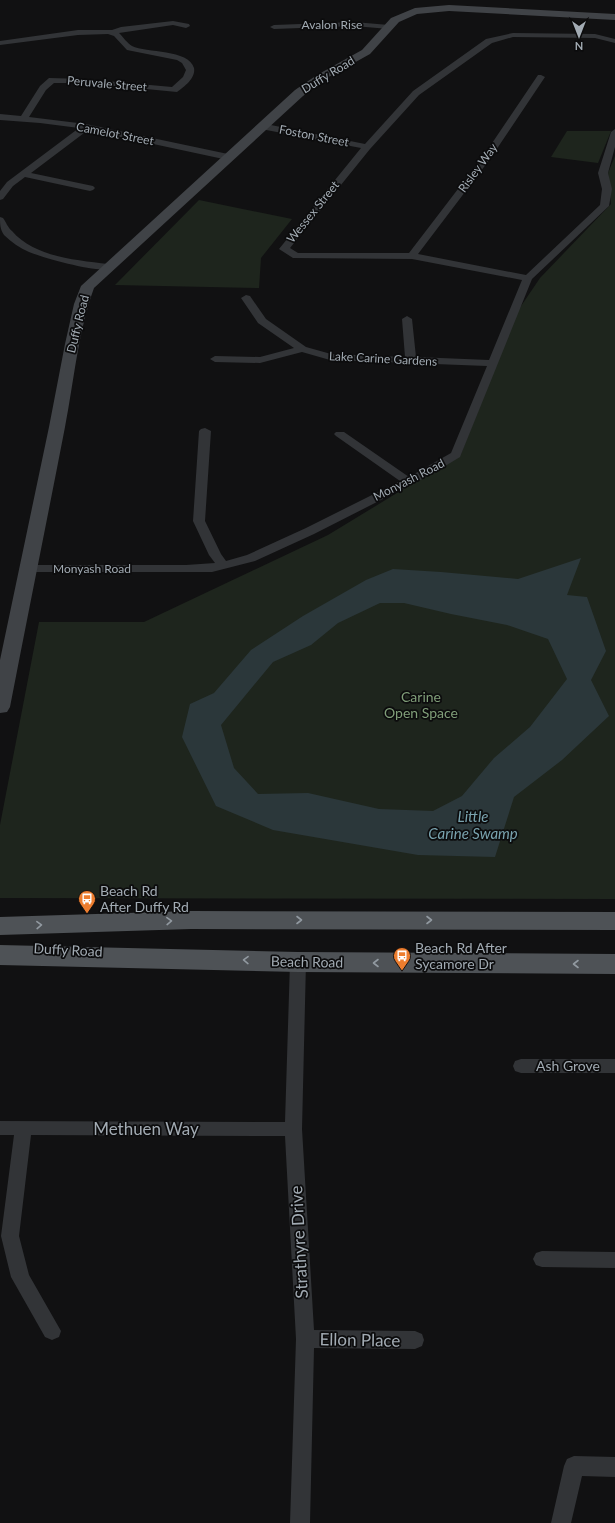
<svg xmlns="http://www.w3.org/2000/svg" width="615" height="1523" viewBox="0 0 615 1523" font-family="Lato,sans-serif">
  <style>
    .green { fill: #1e251d }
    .water { fill: #2b373a; fill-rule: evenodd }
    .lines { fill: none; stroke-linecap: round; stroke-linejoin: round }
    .street { fill: #323437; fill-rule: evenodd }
    .secondary { fill: #404347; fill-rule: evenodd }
    .primary { fill: #4e5256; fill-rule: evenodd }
    .oneway { stroke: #9199a0 }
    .labels { text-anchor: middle; stroke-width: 3.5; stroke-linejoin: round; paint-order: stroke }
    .far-street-label { font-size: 12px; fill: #a2abb3; stroke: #0c0c0d }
    .park-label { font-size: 14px; fill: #809e79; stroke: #0c0c0d }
    .poi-label { font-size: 14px; fill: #a2abb3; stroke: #0c0c0d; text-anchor: start }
    .street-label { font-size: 14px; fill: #a2abb3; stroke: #0c0c0d }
    .water-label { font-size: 15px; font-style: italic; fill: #79a2ae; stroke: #0c0c0d }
    .near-street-label { font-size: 17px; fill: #a2abb3; stroke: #0c0c0d }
  </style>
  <rect width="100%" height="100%" fill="#111112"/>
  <g class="green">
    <polygon points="567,131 611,131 598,163 551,157"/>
    <polygon points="615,156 615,899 0,898 0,825 39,622 144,622 328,535 461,454 517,312 540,278 611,204 608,173"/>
    <polygon points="199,200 292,219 261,258 259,288 115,285"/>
  </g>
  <path class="water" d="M 581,558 L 567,595 L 587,597 L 606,651 L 591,680 L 609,716 L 562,760 L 514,797 L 495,857 L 418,855 L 273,830 L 216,806 L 182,737 L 190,704 L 214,693 L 251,650 L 303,616 L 366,580 L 393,569 L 441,572 L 518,579 ZM 380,603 L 404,603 L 451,614 L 507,625 L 548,639 L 567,679 L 530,727 L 494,758 L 462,796 L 433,811 L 379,809 L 308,793 L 258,794 L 234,768 L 221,725 L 273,662 L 311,645 L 338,623 Z"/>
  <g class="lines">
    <g class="street">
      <path d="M 173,21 L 189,24 L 190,26 L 186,28 L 173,25 L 119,33 C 123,37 127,43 132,46 C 146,53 189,49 194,68 C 196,78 184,87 177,92 L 84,83 L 54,83 L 46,90 L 29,117 L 86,124 L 228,154 L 232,157 L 231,159 L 228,160 L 88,130 L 31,173 L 93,186 L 95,188 L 93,190 L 90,191 L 25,177 L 13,186 L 3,199 L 0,200 L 0,191 L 7,182 L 79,128 L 40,123 L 0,120 L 0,114 L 21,116 L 40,86 L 49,78 L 84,79 L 172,87 L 183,77 L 186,70 L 182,63 L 177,60 L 127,50 L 114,36 L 108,34 L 78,35 L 0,45 L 0,41 L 78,30 L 112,30 L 121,27 Z"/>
      <polygon points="354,22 389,25 393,27 389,29 354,26 274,29 270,27 274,25"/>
      <polygon points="513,33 595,34 615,39 615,43 595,38 513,37 492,43 419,95 370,149 290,248 298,253 409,253 484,155 538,75 541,75 545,77 490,159 418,254 526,275 600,205 602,189 598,173 611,132 615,129 615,147 608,173 612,189 609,206 532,279 460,457 432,474 314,534 255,561 212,572 23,572 21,569 23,566 27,565 186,565 215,563 209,555 193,521 199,431 201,429 205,428 211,431 205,521 221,554 226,561 247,555 306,528 400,481 336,436 334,434 336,432 344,432 409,477 451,453 487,366 330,360 302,352 260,363 215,362 210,359 215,356 260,357 294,348 258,323 241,298 246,295 250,296 266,319 306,347 331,354 405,357 402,319 407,316 412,319 416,357 489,360 522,280 412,259 293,258 279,249 361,148 261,129 257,126 261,123 365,144 413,91 486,39"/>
      <path d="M 0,217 L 3,218 C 6,222 8,228 12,231 C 34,257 76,260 108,264 L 113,267 C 105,276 41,257 29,252 C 20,248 11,242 4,235 C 0,229 0,224 0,217 Z"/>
      <polygon points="298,956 304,958 306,962 302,1129 314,1330 415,1331 422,1334 424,1340 422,1346 415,1349 314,1348 310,1523 290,1523 296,1339 285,1136 31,1135 19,1236 29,1275 61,1331 59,1337 52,1340 45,1337 11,1277 1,1236 14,1135 0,1135 0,1121 285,1122 290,962 292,958"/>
      <polygon points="521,1059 615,1059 615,1073 521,1073 515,1071 513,1066 515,1061"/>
      <polygon points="542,1251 615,1252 615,1268 542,1267 536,1265 533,1259 536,1253"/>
      <polygon points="574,1456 615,1457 615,1477 582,1476 571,1523 551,1523 564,1466 567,1459"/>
    </g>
    <path class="secondary" d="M 449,5 L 615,14 L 615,20 L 449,11 L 417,14 L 399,22 L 370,54 L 325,79 L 303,96 L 94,288 C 78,332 74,381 65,427 C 47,520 28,614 10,707 L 7,712 L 0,713 L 0,660 L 49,427 L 65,344 L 74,304 L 81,286 L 295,90 L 317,75 L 362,50 L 391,18 L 415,8 Z"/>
    <g class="primary">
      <polygon points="191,911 615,912 615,930 191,929 0,935 0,917"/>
      <polygon points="0,945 298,952 615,954 615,974 298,972 0,965"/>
    </g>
  </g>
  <defs><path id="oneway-chevron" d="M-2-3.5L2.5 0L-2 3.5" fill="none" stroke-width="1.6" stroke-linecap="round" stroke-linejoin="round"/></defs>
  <g class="oneway">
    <use href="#oneway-chevron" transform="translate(299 920)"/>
    <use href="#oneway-chevron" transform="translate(429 920)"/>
    <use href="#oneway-chevron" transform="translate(169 921) rotate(-2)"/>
    <use href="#oneway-chevron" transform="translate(39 925) rotate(-2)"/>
    <use href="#oneway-chevron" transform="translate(246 960) rotate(-179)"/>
    <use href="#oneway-chevron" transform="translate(376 963) rotate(-180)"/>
    <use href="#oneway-chevron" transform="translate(576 964) rotate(-180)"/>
  </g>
  <defs>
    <symbol id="bus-pin" viewBox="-11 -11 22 30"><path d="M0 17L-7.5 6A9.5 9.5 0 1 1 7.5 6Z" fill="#ed7d2e" stroke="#0c0c0d"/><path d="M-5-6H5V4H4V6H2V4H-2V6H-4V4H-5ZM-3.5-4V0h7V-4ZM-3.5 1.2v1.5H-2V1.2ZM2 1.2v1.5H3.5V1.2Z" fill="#fff"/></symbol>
  </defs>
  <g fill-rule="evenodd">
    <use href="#bus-pin" x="77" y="889" width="20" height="27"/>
    <use href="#bus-pin" x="392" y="946" width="20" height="27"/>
  </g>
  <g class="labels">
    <g class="far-street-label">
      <text x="332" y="29">Avalon Rise</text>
      <text transform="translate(328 75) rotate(-31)" y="4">Duffy Road</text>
      <text transform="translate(107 84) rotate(5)" y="4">Peruvale Street</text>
      <text transform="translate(115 134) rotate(11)" y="4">Camelot Street</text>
      <text transform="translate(314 136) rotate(11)" y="4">Foston Street</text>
      <text transform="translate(478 168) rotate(-54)" y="4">Risley Way</text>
      <text transform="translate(313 212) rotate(-51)" y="4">Wessex Street</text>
      <text transform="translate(78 324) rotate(-76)" y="4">Duffy Road</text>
      <text transform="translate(383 359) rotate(3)" y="4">Lake Carine Gardens</text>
      <text transform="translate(409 480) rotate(-27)" y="4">Monyash Road</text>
      <text x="92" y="573">Monyash Road</text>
    </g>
    <g class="park-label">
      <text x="421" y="702">Carine<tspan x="421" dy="16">Open Space</tspan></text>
    </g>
    <g class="poi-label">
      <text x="100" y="896">Beach Rd<tspan x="100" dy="16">After Duffy Rd</tspan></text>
      <text x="415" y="953">Beach Rd After<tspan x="415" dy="16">Sycamore Dr</tspan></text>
    </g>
    <g class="street-label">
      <text transform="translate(68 950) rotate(3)" y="5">Duffy Road</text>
      <text transform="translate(307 962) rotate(1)" y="5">Beach Road</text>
      <text x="568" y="1071">Ash Grove</text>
    </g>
    <g class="water-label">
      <text x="473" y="822">Little<tspan x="473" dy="17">Carine Swamp</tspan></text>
    </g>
    <g class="near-street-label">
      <text x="146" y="1135">Methuen Way</text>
      <text transform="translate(299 1242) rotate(-93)" y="6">Strathyre Drive</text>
      <text transform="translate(360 1340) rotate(1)" y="6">Ellon Place</text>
    </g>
  </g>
  <g transform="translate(579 36) rotate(180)" stroke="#0c0c0d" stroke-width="3" paint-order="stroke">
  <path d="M0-3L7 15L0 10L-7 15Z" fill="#a2abb3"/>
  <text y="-6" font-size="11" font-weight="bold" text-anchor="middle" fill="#a2abb3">N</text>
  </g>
</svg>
